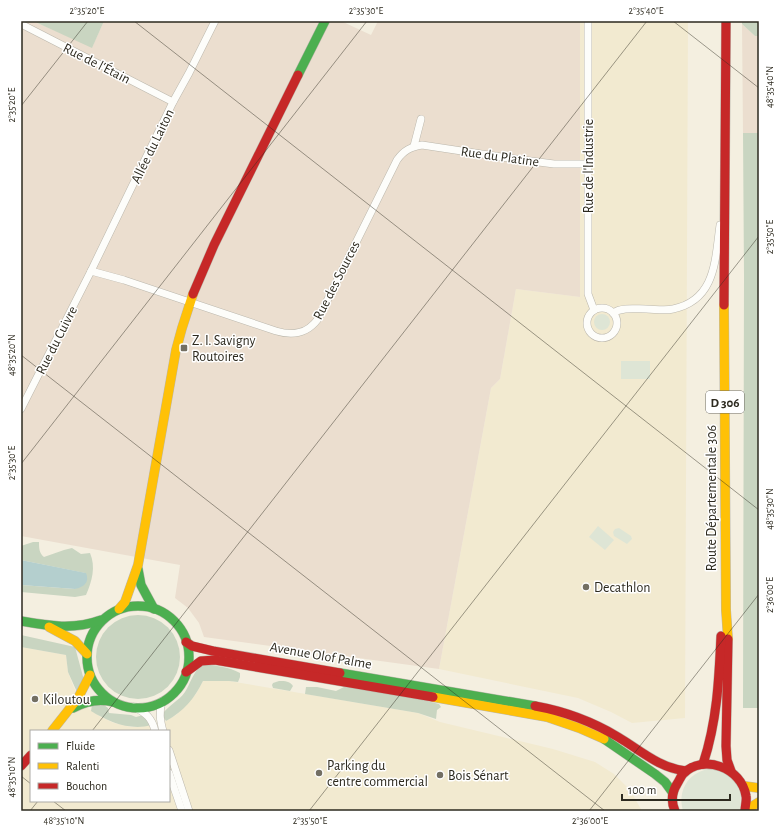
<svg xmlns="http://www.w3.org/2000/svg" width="780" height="832" viewBox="0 0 780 832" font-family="'Alegreya Sans',sans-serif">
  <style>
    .built { fill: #f2ead0; fill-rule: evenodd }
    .industrial { fill: #ebdecf }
    .green { fill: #dee5d5 }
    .forest { fill: #c9d5c1 }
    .water { fill: #b4cfce }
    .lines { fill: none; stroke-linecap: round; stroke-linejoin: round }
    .street-casing { stroke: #bbb7ac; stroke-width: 8 }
    .fast-casing { stroke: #bbb7ac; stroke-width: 10 }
    .slow-casing { stroke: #bbb7ac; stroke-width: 10 }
    .jam-casing { stroke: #bbb7ac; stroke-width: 10 }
    .street { stroke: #fdfdfa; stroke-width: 7 }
    .fast { stroke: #4caf50; stroke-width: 9 }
    .slow { stroke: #ffc107; stroke-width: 9 }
    .jam { stroke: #c62828; stroke-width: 9 }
    .ticks { fill: none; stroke: #2d2a1f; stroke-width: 1; stroke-opacity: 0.45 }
    .poi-dot { fill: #736f63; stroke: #fff; stroke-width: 1.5 }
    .labels { text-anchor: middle; stroke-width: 3; stroke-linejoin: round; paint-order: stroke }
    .shield { fill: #fff; stroke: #6c6a62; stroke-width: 1 }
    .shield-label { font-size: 13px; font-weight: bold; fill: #2d2a1f }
    .street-label { font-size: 14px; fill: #2d2a1f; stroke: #fff }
    .poi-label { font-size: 14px; fill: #2d2a1f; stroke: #fff; text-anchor: start }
    .neatline { fill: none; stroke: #2d2a1f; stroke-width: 1.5 }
    .ticks-label { font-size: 10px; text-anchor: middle; fill: #2d2a1f }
  </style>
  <rect width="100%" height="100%" fill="#f4efe0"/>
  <g class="built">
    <polygon points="580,21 688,21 685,718 632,723 611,712 578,698 439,669 491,388 500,379 516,289 580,297"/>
    <path d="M 21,647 L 66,655 L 68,672 L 74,688 L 86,707 L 101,717 L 114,723 L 131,727 L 147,726 L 164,722 L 176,715 L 196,694 L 203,681 L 229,681 L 418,713 L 440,722 L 553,749 L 595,762 L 614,774 L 630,790 L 642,811 L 21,811 ZM 31,731 L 169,731 L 169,801 L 31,801 Z"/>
  </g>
  <g class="industrial">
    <polygon points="21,21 33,21 92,47 104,21 341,21 371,35 378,21 580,21 580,297 516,289 500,379 491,388 439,669 204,637 199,623 188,608 175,598 180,565 21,536"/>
    <polygon points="742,24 755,36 759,36 759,133 743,133"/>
  </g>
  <g class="green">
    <circle cx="602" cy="322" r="8"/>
    <rect x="621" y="361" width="29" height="18"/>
    <polygon points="598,526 614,540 605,550 589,537"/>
    <polygon points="619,528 631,536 632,539 627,544 614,536 613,532 615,529"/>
    <path d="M 708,769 L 720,770 L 734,779 L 741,794 L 740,811 L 683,811 C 677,791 688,773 708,769 Z"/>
  </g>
  <g class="forest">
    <polygon points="33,21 104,21 92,48"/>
    <polygon points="742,21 759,21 759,36 755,36 742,24"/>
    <polygon points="743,133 759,133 759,708 743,708 744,276"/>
    <path d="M 33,542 L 39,542 C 39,548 39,553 44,557 L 64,550 L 72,548 L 81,554 L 90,553 C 96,567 92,581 86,595 L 75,597 L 21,592 L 21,585 L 75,589 L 85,573 L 21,560 L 21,546 Z"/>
    <circle cx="138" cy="657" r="42"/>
    <polygon points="21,635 75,647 85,684 77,692 68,672 66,655 21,647"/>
    <path d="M 205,664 C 217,666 229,667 240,673 L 240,677 L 238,682 L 229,681 L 203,681 C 194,699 184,711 166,721 L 162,715 C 167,706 179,701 185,692 C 191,683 194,668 205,664 Z"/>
    <path d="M 279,681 C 286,681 289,681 293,686 L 290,691 L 273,688 L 272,685 L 273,683 Z"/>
    <polygon points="306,687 317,687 336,691 344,687 387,691 439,704 441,707 437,710 436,719 418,713 305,694"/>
    <path d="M 92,705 L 104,705 L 108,708 L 109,713 L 131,715 L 136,717 L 147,714 L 152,725 C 130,731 109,722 91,711 Z"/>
  </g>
  <path class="water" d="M 21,560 L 86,573 C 90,583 83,587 75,589 L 21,585 Z"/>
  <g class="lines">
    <defs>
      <g id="street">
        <polyline points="588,21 588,294 594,310"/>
        <polyline points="21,24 173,102"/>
        <polyline points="414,146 421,119"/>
        <path d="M 91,271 L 124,280 L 276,331 C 293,336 307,334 318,319 L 397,160 C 404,150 411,147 422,145 L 508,158 L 554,164 L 587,164"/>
        <circle cx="602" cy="323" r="15"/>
        <path d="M 613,313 C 622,307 635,309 646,309 C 654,309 665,311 673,309 C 716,300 715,260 720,225"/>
        <polyline points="21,409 91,271 173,102 189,73 215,21"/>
        <path d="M 162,701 C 159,712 160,720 163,731"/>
        <path d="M 134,707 C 146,713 152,718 155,731"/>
        <polyline points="169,750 189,811"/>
        <polyline points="169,773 182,811"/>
      </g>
      <g id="fast">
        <polyline points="298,75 325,21"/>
        <polyline points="138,569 141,585 154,609"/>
        <circle cx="138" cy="657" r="51"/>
        <path d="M 21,621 C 49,626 74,630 101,620"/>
        <polyline points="340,673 535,706"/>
        <path d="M 73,708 C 86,701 98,698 113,702"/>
        <polyline points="604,739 655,774 665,782 673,793"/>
      </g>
      <g id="slow">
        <polyline points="724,305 726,610 728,639"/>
        <polyline points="119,609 125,602 138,565 176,350 182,328 193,294"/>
        <polyline points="49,627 75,641 87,654"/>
        <polyline points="433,697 547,717 579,728 604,739"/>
        <polyline points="52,731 78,698 90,675"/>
        <polyline points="744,786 759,788"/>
        <polyline points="746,810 759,802"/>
      </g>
      <g id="jam">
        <polyline points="193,294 214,245 298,75"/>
        <polyline points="724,305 726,21"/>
        <polyline points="728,639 726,746 727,760 731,771"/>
        <polyline points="186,642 192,646 213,651 340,673"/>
        <polyline points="186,672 201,661 215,660 433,697"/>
        <path d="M 535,706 C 563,711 593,722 618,737 C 640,750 659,768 686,771"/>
        <path d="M 703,764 C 717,722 719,680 721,636"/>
        <polyline points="21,766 31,755"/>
        <path d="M 675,811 C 671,802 672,792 677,784 C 679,781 681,776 683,774 C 703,753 742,768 746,796 C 747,800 745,806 745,811"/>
      </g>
    </defs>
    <use href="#street" class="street-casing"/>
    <use href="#fast" class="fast-casing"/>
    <use href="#slow" class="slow-casing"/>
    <use href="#jam" class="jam-casing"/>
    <use href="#street" class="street"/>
    <use href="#fast" class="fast"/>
    <use href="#slow" class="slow"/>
    <use href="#jam" class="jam"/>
  </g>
  <path class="ticks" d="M 134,21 L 759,510M 673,21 L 759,88M 21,106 L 88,21M 21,355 L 605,811M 21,464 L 367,21M 92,731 L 647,21M 21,776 L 31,784M 53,801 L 66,811M 30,811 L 38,801M 309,811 L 759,236M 589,811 L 759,594"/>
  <g class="poi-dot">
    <rect x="180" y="344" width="8" height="8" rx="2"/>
    <circle cx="586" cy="587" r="4"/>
    <circle cx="35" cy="699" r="4"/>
    <circle cx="319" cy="773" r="4"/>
    <circle cx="440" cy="775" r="4"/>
  </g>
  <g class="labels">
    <rect class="shield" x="706" y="391" width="38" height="22" rx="3"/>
    <g class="shield-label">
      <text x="725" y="407">D 306</text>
    </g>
    <g class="street-label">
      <text transform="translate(97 63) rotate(27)" y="5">Rue de l'Étain</text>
      <text transform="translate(152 146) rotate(-64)" y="5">Allée du Laiton</text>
      <text transform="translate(500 156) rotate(8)" y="5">Rue du Platine</text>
      <text transform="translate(588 166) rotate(-90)" y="5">Rue de l'Industrie</text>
      <text transform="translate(336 280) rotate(-63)" y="5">Rue des Sources</text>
      <text transform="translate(56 340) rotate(-63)" y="5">Rue du Cuivre</text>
      <text transform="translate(711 498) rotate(-90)" y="5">Route Départementale 306</text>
      <text transform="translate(321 655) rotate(10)" y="5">Avenue Olof Palme</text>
    </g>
    <g class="poi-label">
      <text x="192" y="345">Z. I. Savigny<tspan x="192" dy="16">Routoires</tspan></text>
      <text x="594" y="592">Decathlon</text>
      <text x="43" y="704">Kiloutou</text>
      <text x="327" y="770">Parking du<tspan x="327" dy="16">centre commercial</tspan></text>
      <text x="448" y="780">Bois Sénart</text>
    </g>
  </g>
  <rect width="780" height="832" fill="none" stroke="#ffffff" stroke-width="44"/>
  <rect x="30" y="730" width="140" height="72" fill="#ffffff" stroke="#abaaa5"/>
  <rect x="38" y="743" width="20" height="6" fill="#4caf50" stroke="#abaaa5"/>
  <text x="66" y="750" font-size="12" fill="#2d2a1f">Fluide</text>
  <rect x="38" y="763" width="20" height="6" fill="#ffc107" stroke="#abaaa5"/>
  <text x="66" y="770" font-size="12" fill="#2d2a1f">Ralenti</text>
  <rect x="38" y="783" width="20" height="6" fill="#c62828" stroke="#abaaa5"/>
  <text x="66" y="790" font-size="12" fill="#2d2a1f">Bouchon</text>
  <path d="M622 794v6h108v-6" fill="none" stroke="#2d2a1f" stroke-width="2"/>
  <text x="628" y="794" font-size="12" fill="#2d2a1f" stroke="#ffffff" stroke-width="3" paint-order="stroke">100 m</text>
  <rect x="22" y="22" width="736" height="788" class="neatline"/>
  <g class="ticks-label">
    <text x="87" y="14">2°35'20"E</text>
    <text x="366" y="14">2°35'30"E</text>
    <text x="646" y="14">2°35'40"E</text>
    <text transform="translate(769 87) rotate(-90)" y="4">48°35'40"N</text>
    <text transform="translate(11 105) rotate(-90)" y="4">2°35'20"E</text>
    <text transform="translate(769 237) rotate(-90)" y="4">2°35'50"E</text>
    <text transform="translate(11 355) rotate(-90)" y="4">48°35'20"N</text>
    <text transform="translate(11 463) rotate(-90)" y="4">2°35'30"E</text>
    <text transform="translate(769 509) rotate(-90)" y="4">48°35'30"N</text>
    <text transform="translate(769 595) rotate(-90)" y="4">2°36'00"E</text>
    <text transform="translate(11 777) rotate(-90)" y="4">48°35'10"N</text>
    <text x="64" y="824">48°35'10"N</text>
    <text x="310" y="824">2°35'50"E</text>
    <text x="590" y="824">2°36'00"E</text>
  </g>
</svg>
